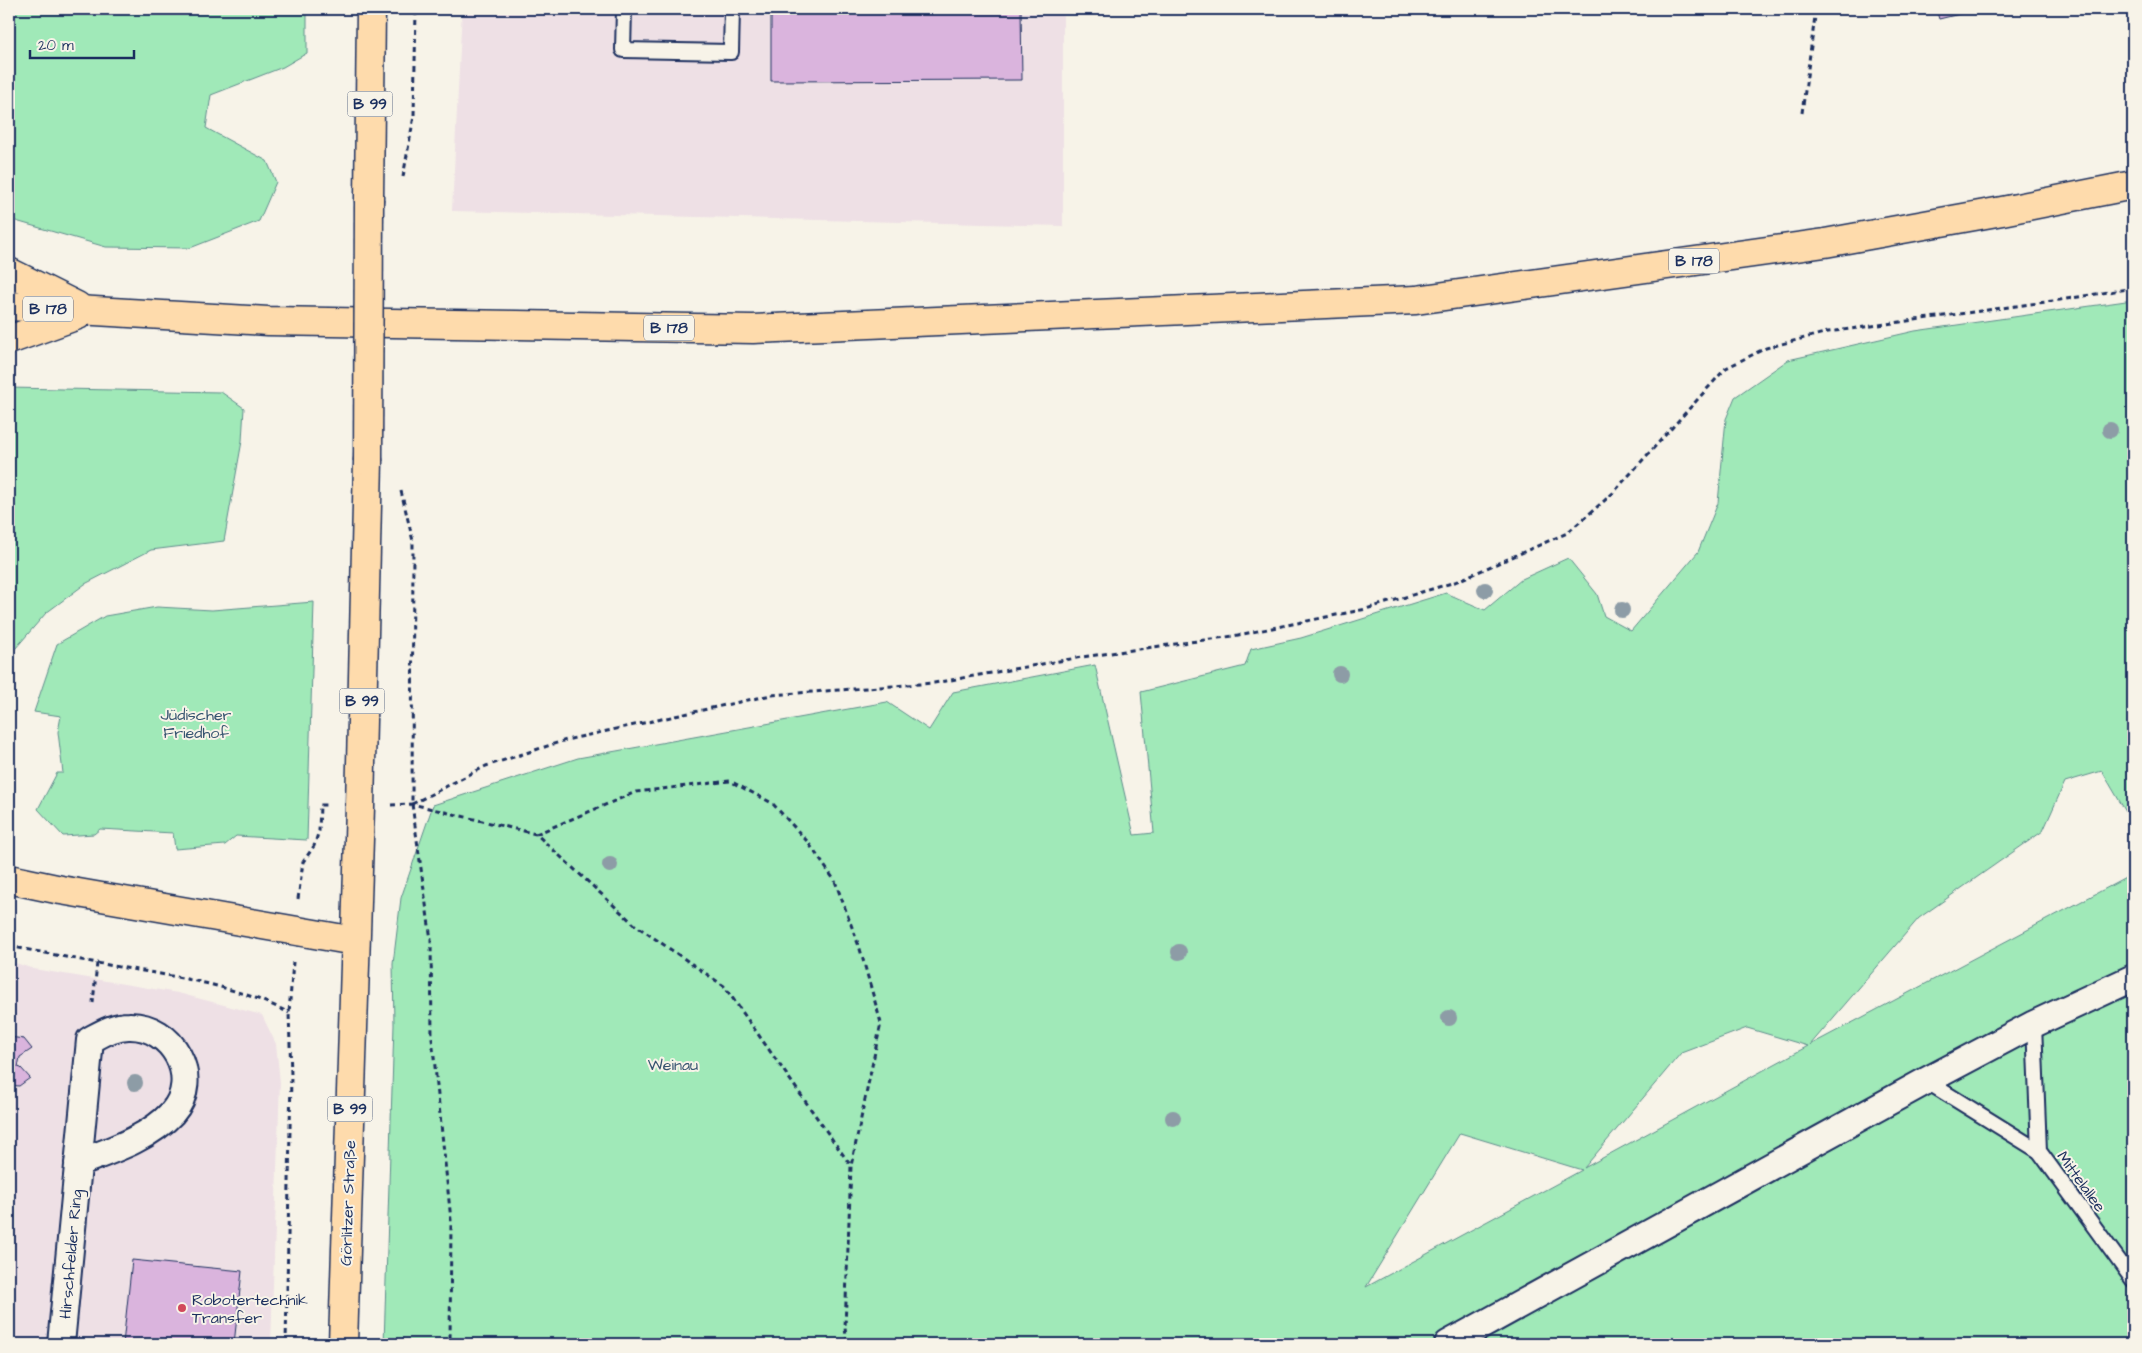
<svg xmlns="http://www.w3.org/2000/svg" width="2142" height="1353" viewBox="0 0 2142 1353" font-family="'Architects Daughter',sans-serif">
  <style>
    .built { fill: #eee0e5 }
    .green { fill: #a0e9b8; stroke: #5e8c8b; fill-rule: evenodd }
    .building { fill: #dab4dd; stroke: #1b2f5e }
    .lines { fill: none; stroke-linecap: round; stroke-linejoin: round }
    .lane-casing { stroke: #1b2f5e; stroke-width: 18 }
    .street-casing { stroke: #1b2f5e; stroke-width: 30 }
    .primary-casing { stroke: #1b2f5e; stroke-width: 31 }
    .highway-casing { stroke: #1b2f5e; stroke-width: 31 }
    .path { stroke: #1b2f5e; stroke-width: 3; stroke-dasharray: 5 4; stroke-linecap: butt }
    .lane { stroke: #f7f3e8; stroke-width: 14 }
    .street { stroke: #f7f3e8; stroke-width: 26 }
    .primary { stroke: #fedbac; stroke-width: 28 }
    .highway { stroke: #fedbac; stroke-width: 28 }
    .primary-bridge-casing { stroke: #1b2f5e; stroke-width: 31; stroke-linecap: butt }
    .primary-bridge { stroke: #fedbac; stroke-width: 28 }
    .tree { fill: #8d9ca6 }
    .poi-dot { fill: #d1495b; stroke: #f7f3e8; stroke-width: 2 }
    .labels { text-anchor: middle; stroke-width: 4; stroke-linejoin: round; paint-order: stroke }
    .shield { fill: #f7f3e8; stroke: #5d6a87; stroke-width: 1 }
    .shield-label { font-size: 15px; font-weight: bold; fill: #1b2f5e }
    .park-label { font-size: 16px; fill: #365470; stroke: #f7f3e8 }
    .street-label { font-size: 16px; fill: #1b2f5e; stroke: #f7f3e8 }
    .poi-label { font-size: 16px; fill: #1b2f5e; stroke: #f7f3e8; text-anchor: start }
  </style>
  <rect width="100%" height="100%" fill="#f7f3e8"/>
  <filter id="ink" filterUnits="userSpaceOnUse"><feTurbulence type="fractalNoise" baseFrequency=".02" numOctaves="2"/><feDisplacementMap in="SourceGraphic" scale="10" xChannelSelector="R" yChannelSelector="G"/><feConvolveMatrix kernelMatrix="1 2 1 2 8 2 1 2 1" color-interpolation-filters="sRGB"/></filter>
  <g filter="url(#ink)">
    <g class="built">
      <polygon points="462,9 1063,9 1063,226 452,211"/>
      <polygon points="9,961 34,969 178,993 262,1015 276,1044 280,1082 271,1344 9,1344"/>
    </g>
    <g class="green">
      <polygon points="9,9 307,9 307,53 283,67 211,95 206,128 267,161 276,182 259,221 190,248 106,247 9,219"/>
      <path d="M 2133,300 L 2133,824 L 2102,771 L 2065,782 L 2043,831 L 1919,918 L 1810,1045 L 2133,874 L 2133,1344 L 384,1344 L 394,1025 L 393,964 L 401,898 L 433,805 L 578,758 L 887,702 L 929,730 L 953,692 L 1095,665 L 1134,835 L 1154,833 L 1141,692 L 1245,666 L 1251,649 L 1301,638 L 1446,593 L 1485,610 L 1522,579 L 1568,558 L 1597,594 L 1604,616 L 1631,631 L 1698,552 L 1718,503 L 1726,419 L 1735,397 L 1788,360 L 1915,331 ZM 1747,1028 L 1808,1046 L 1584,1168 L 1681,1053 ZM 1460,1133 L 1582,1170 L 1366,1287 Z"/>
      <polygon points="9,388 221,392 244,408 242,441 224,541 151,550 85,584 46,613 9,656"/>
      <polygon points="314,602 307,840 236,836 225,845 175,849 173,833 100,829 94,834 63,836 38,809 57,773 63,773 58,732 61,716 34,712 57,644 105,616 157,607 212,610"/>
    </g>
    <g class="building">
      <polygon points="771,9 1021,9 1022,80 771,81"/>
      <polygon points="1936,9 1980,9 1939,19"/>
      <polygon points="9,1037 24,1039 32,1049 20,1057 18,1067 21,1068 30,1078 19,1086 9,1085"/>
      <polygon points="132,1260 242,1271 234,1344 123,1344"/>
    </g>
    <g class="lines">
      <defs>
        <g id="lane">
          <polyline points="624,9 623,50 731,52 732,9"/>
          <polyline points="2034,1024 2039,1151"/>
          <polyline points="1926,1081 2039,1151 2133,1280"/>
        </g>
        <g id="street">
          <path d="M 61,1344 L 90,1040 C 103,1033 114,1026 129,1026 C 172,1025 203,1078 172,1113 C 148,1139 109,1151 78,1163"/>
          <polyline points="1448,1344 1926,1081 2034,1024 2133,978"/>
        </g>
        <g id="primary">
          <polyline points="369,199 371,9"/>
          <polyline points="343,1344 360,807 368,461"/>
        </g>
        <g id="highway">
          <polyline points="9,272 77,306"/>
          <polyline points="9,306 268,321 753,329 1416,300 1825,243 2002,211 2133,185"/>
          <polyline points="9,340 78,315"/>
          <polyline points="9,879 61,890 355,941"/>
        </g>
      </defs>
      <use href="#lane" class="lane-casing"/>
      <use href="#street" class="street-casing"/>
      <use href="#primary" class="primary-casing"/>
      <use href="#highway" class="highway-casing"/>
      <g class="path">
        <polyline points="1802,113 1816,9"/>
        <polyline points="403,177 414,116 416,9"/>
        <polyline points="401,491 413,541 412,804 431,940 432,1038 451,1220 450,1344"/>
        <polyline points="412,804 486,766 566,740 771,695 934,683 1082,657 1233,636 1366,609 1455,582 1567,533 1612,494 1726,368 1766,348 1828,332 2060,300 2133,288"/>
        <polyline points="391,805 412,804 536,834 635,925 724,986 851,1166 845,1328 847,1344"/>
        <polyline points="536,834 636,792 730,781 772,803 807,841 835,881 860,949 881,1023 851,1166"/>
        <polyline points="298,899 303,862 314,846 319,831 320,805 328,805"/>
        <polyline points="9,946 97,963 93,1003"/>
        <path d="M 97,963 C 162,975 230,982 289,1013"/>
        <polyline points="286,1344 291,1075 289,1013 293,962"/>
      </g>
      <use href="#lane" class="lane"/>
      <use href="#street" class="street"/>
      <use href="#primary" class="primary"/>
      <use href="#highway" class="highway"/>
      <defs>
        <polyline id="primary-bridge" points="368,461 369,199"/>
      </defs>
      <use href="#primary-bridge" class="primary-bridge-casing"/>
      <use href="#primary-bridge" class="primary-bridge"/>
    </g>
    <g class="tree">
      <circle cx="2110" cy="430" r="8"/>
      <circle cx="1485" cy="590" r="8"/>
      <circle cx="1622" cy="610" r="8"/>
      <circle cx="1340" cy="674" r="8"/>
      <circle cx="610" cy="865" r="8"/>
      <circle cx="1179" cy="952" r="8"/>
      <circle cx="1449" cy="1018" r="8"/>
      <circle cx="135" cy="1083" r="8"/>
      <circle cx="1173" cy="1118" r="8"/>
    </g>
  </g>
  <circle class="poi-dot" cx="182" cy="1308" r="5"/>
  <g class="labels">
    <g class="shield">
      <rect x="347.5" y="91.5" width="45" height="25" rx="4"/>
      <rect x="1669" y="248.5" width="50" height="25" rx="4"/>
      <rect x="23" y="296.5" width="50" height="25" rx="4"/>
      <rect x="644" y="315.5" width="50" height="25" rx="4"/>
      <rect x="339.5" y="688.5" width="45" height="25" rx="4"/>
      <rect x="327.5" y="1096.5" width="45" height="25" rx="4"/>
    </g>
    <g class="shield-label">
      <text x="370" y="109">B 99</text>
      <text x="1694" y="266">B 178</text>
      <text x="48" y="314">B 178</text>
      <text x="669" y="333">B 178</text>
      <text x="362" y="706">B 99</text>
      <text x="350" y="1114">B 99</text>
    </g>
    <g class="park-label">
      <text x="196" y="720">Jüdischer<tspan x="196" dy="18">Friedhof</tspan></text>
      <text x="673" y="1070">Weinau</text>
    </g>
    <g class="street-label">
      <text transform="translate(2082 1181) rotate(54)" y="6">Mittelallee</text>
      <text transform="translate(347 1203) rotate(-88)" y="6">Görlitzer Straße</text>
      <text transform="translate(70 1254) rotate(-85)" y="6">Hirschfelder Ring</text>
    </g>
    <g class="poi-label">
      <text x="192" y="1305">Robotertechnik<tspan x="192" dy="18">Transfer</tspan></text>
    </g>
  </g>
  <rect width="2142" height="1353" fill="none" stroke="#f7f3e8" stroke-width="30"/>
  <rect x="15" y="15" width="2112" height="1323" fill="none" stroke="#1b2f5e" stroke-width="2" filter="url(#ink)"/>
  <path d="M30 50v8h104v-8" fill="none" stroke="#1b2f5e" stroke-width="2.5"/>
  <text x="38" y="50" font-size="15" fill="#1b2f5e" stroke="#f7f3e8" stroke-width="4" paint-order="stroke">20 m</text>
</svg>
